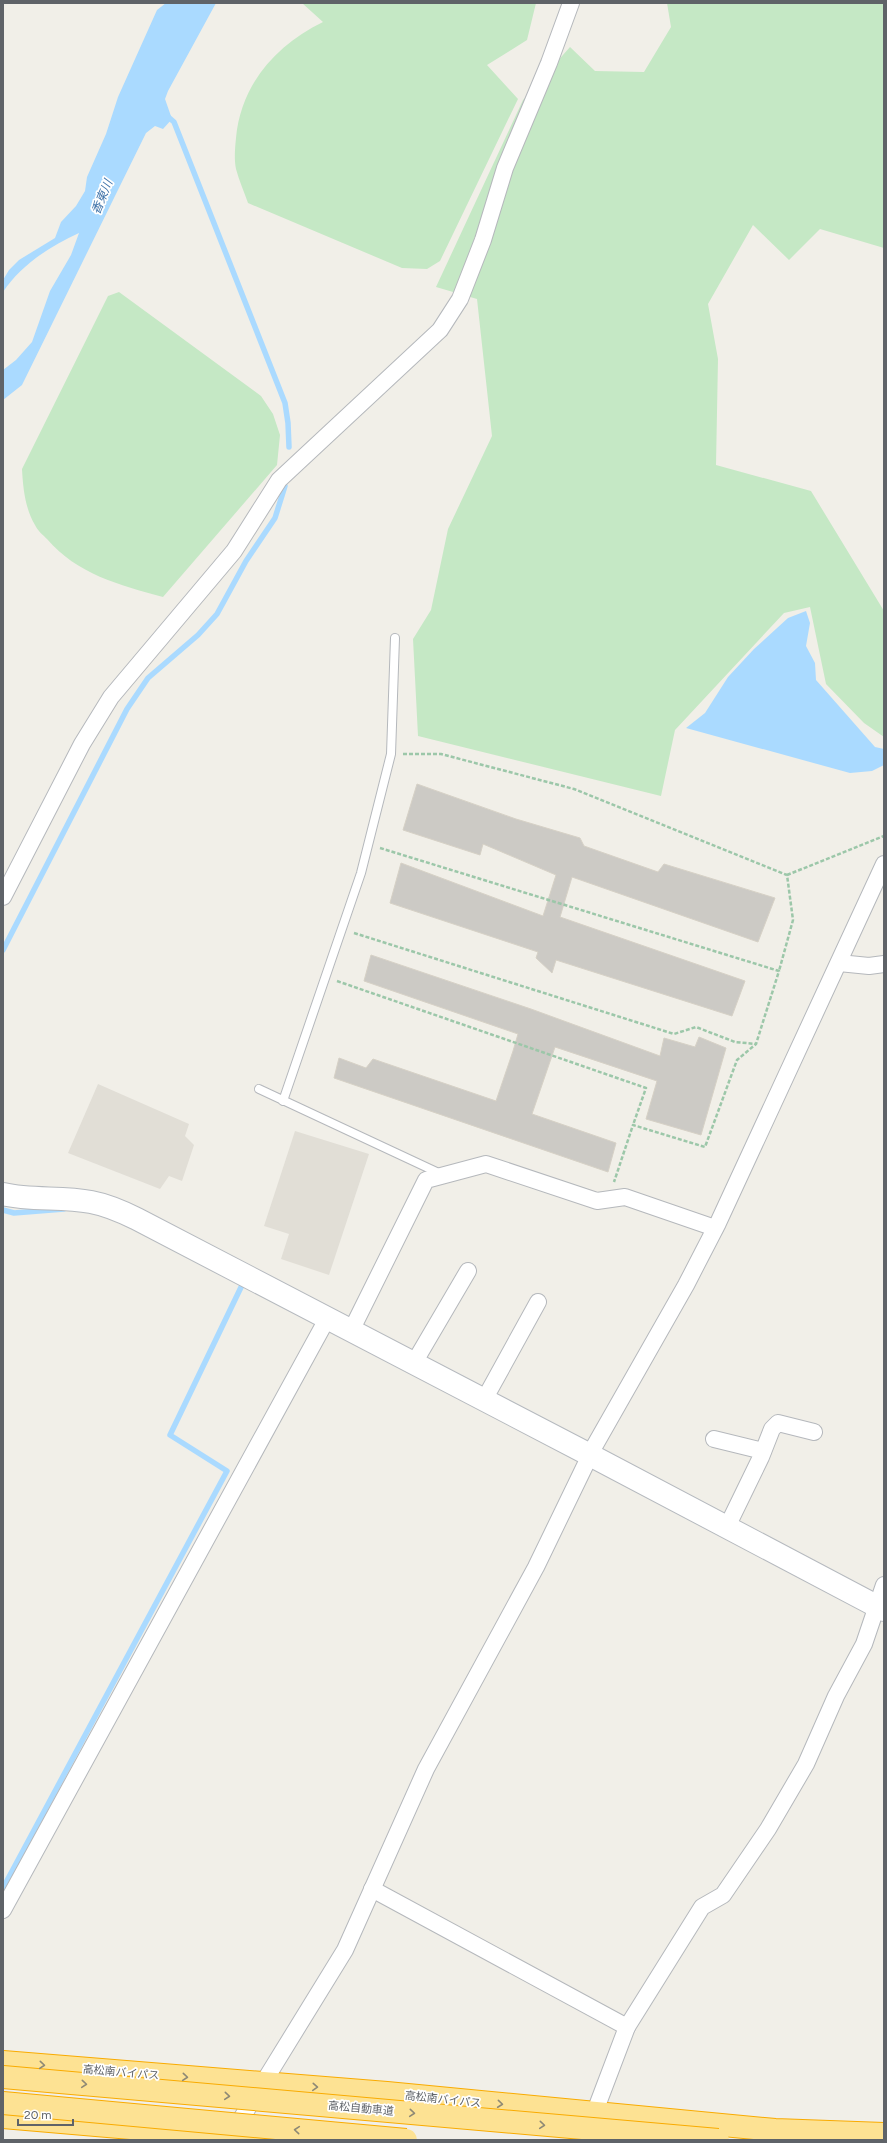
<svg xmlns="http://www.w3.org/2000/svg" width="887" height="2143" viewBox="0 0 887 2143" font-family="Figtree,'Noto Sans JP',sans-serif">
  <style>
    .education { fill: #e1ded6 }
    .green { fill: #c5e8c5 }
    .water { fill: #aadaff }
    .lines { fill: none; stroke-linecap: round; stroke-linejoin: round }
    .stream { stroke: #aadaff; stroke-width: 5.5 }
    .building { fill: #cccac5; stroke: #d6d1c6 }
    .lane-casing { stroke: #b5b8bc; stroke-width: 10 }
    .street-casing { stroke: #b5b8bc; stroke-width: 18 }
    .secondary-casing { stroke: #b6babf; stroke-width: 24 }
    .highway-casing { stroke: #f9ab00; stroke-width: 24 }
    .path { stroke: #9cc7a9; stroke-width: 2.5; stroke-dasharray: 4 2; stroke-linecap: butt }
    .lane { stroke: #fff; stroke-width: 8 }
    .street { stroke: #fff; stroke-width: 16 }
    .secondary { stroke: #fff; stroke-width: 22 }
    .highway { stroke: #fde293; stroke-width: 22 }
    .highway-bridge-casing { stroke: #f9ab00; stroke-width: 24; stroke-linecap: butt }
    .highway-bridge { stroke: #fde293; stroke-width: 22 }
    .oneway { stroke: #8e8975 }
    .labels { text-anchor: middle; stroke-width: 3.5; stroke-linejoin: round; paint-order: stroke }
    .street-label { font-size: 11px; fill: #5f6368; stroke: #fff }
    .water-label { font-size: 12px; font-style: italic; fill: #4174aa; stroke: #fff }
  </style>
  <rect width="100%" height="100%" fill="#f1efe8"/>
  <g class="education">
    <polygon points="98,1084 189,1124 185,1136 194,1145 182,1181 169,1176 160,1189 68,1153"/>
    <polygon points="295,1131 369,1154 329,1275 281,1259 289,1234 264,1226"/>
  </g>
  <g class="green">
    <path d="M 302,3 L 536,3 L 527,40 L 487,65 L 518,99 L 440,261 L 427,269 L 402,268 L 248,203 C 244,192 239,180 236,169 C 234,159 235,148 236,138 C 241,84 276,45 323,22 Z"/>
    <polygon points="667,3 884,3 884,248 820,229 789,260 753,225 708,304 718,359 716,465 811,491 884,611 884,737 864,723 826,684 810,607 784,613 675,730 661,796 418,736 413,639 431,610 448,529 492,436 477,299 436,287 523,100 570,47 595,71 644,72 671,27"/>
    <path d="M 119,292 L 261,396 L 273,414 L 280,435 L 277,465 L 163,597 C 119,585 77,574 47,539 C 43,535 37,530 35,525 C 25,508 23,488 22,469 L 108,296 Z"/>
  </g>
  <g class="water">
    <path d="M 166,3 L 216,3 L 168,91 L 165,99 L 172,119 L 163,129 L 155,126 L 146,133 L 22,385 L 3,400 L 3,370 L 16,360 L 32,342 L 50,291 L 71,255 L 79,233 C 50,246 21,265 3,292 L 3,280 L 9,270 L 19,260 L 55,238 L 61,222 L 76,206 L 85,191 L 87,177 L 106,134 L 118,97 L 157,10 Z"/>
    <polygon points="806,611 810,623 806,646 815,663 816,680 875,747 884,749 884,765 872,771 850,773 686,728 705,713 728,677 754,649 788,618"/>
  </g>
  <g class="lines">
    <g class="stream">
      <polyline points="166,115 174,122 285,403 288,423 289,447"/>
      <polyline points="3,950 127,709 148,678 198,635 217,614 246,561 275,518 285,486"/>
      <polyline points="3,1210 14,1213 64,1209"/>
      <polyline points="3,1888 227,1471 170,1435 244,1281"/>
    </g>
  </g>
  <g class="building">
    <polygon points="417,784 516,819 580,838 584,846 658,872 664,864 775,898 758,942 572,877 560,917 745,981 732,1016 556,960 552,973 536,958 538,952 390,903 401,863 543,916 556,875 483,844 480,855 403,830"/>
    <polygon points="371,955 531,1009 660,1056 664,1038 695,1047 699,1037 726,1048 701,1135 646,1119 657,1081 555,1047 532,1114 616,1143 608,1172 334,1078 339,1058 366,1068 373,1059 496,1101 513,1051 518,1034 364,981"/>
  </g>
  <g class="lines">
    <defs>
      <g id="lane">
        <polyline points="259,1089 441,1174"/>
        <polyline points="283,1101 361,873 391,754 395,638"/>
      </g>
      <g id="street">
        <polyline points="3,897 82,744 111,697 234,551 279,480 440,330 460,299 483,240 505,168 549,63 571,3"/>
        <polyline points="839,963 869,966 884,964"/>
        <polyline points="351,1331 426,1180 486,1164 597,1201 625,1197 715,1228"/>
        <polyline points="414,1363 468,1271"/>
        <polyline points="484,1400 538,1302"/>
        <polyline points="714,1439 763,1451"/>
        <polyline points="727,1527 761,1457 772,1429 778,1423 814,1432"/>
        <polyline points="372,1889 627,2027 594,2114"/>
        <polyline points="3,1910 327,1319"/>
        <polyline points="627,2027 702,1907 723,1895 768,1829 806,1764 836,1696 864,1644 884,1585"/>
        <polyline points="233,2132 345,1950 426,1769 536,1567 595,1445 686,1285 718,1223 884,864"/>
      </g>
      <path id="secondary" d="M 3,1194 C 32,1201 62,1196 91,1202 C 107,1205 123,1212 137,1219 L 590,1455 L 884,1610"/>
      <g id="highway">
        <polyline points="3,2062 387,2093 775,2130 884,2134"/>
        <polyline points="3,2117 270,2140"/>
      </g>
    </defs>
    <use href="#lane" class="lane-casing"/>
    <use href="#street" class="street-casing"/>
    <use href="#secondary" class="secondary-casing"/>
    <use href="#highway" class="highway-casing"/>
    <g class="path">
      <polyline points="403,754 441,754 574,789 787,875 793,920 779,971"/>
      <polyline points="380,848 779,971 756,1044 737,1060 705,1147 633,1125 614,1182"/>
      <polyline points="787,875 884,836"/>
      <polyline points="354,933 674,1034 696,1027 735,1042 756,1044"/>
      <polyline points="337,981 646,1088 633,1125"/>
    </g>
    <use href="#lane" class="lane"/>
    <use href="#street" class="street"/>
    <use href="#secondary" class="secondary"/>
    <use href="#highway" class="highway"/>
    <defs>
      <g id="highway-bridge">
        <polyline points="3,2077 718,2140"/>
        <polyline points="3,2103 406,2140"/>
      </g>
    </defs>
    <use href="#highway-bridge" class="highway-bridge-casing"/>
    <use href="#highway-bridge" class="highway-bridge"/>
  </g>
  <defs><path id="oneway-chevron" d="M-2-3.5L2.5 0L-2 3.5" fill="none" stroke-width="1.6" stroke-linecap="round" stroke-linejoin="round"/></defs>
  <g class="oneway">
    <use href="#oneway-chevron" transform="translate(42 2065) rotate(5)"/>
    <use href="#oneway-chevron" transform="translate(185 2077) rotate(5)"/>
    <use href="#oneway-chevron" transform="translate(84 2084) rotate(5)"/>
    <use href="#oneway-chevron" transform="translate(315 2087) rotate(4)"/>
    <use href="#oneway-chevron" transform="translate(227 2096) rotate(5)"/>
    <use href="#oneway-chevron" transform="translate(500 2104) rotate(6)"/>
    <use href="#oneway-chevron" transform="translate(412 2113) rotate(5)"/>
    <use href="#oneway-chevron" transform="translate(542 2125) rotate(5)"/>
    <use href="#oneway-chevron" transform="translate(297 2130) rotate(-175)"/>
  </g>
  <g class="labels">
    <g class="street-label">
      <text transform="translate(121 2072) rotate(5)" y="4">高松南バイパス</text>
      <text transform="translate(443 2099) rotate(6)" y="4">高松南バイパス</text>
      <text transform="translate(361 2108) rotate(5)" y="4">高松自動車道</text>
    </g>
    <g class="water-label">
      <text transform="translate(102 197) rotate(-68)" y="4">香東川</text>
    </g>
  </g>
  <rect width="887" height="2143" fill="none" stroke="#5f6368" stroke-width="8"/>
  <path d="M18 2119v6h55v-6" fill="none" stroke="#5f6368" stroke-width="2"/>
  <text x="24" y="2119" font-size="12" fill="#5f6368" stroke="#ffffff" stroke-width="3" paint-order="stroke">20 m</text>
</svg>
